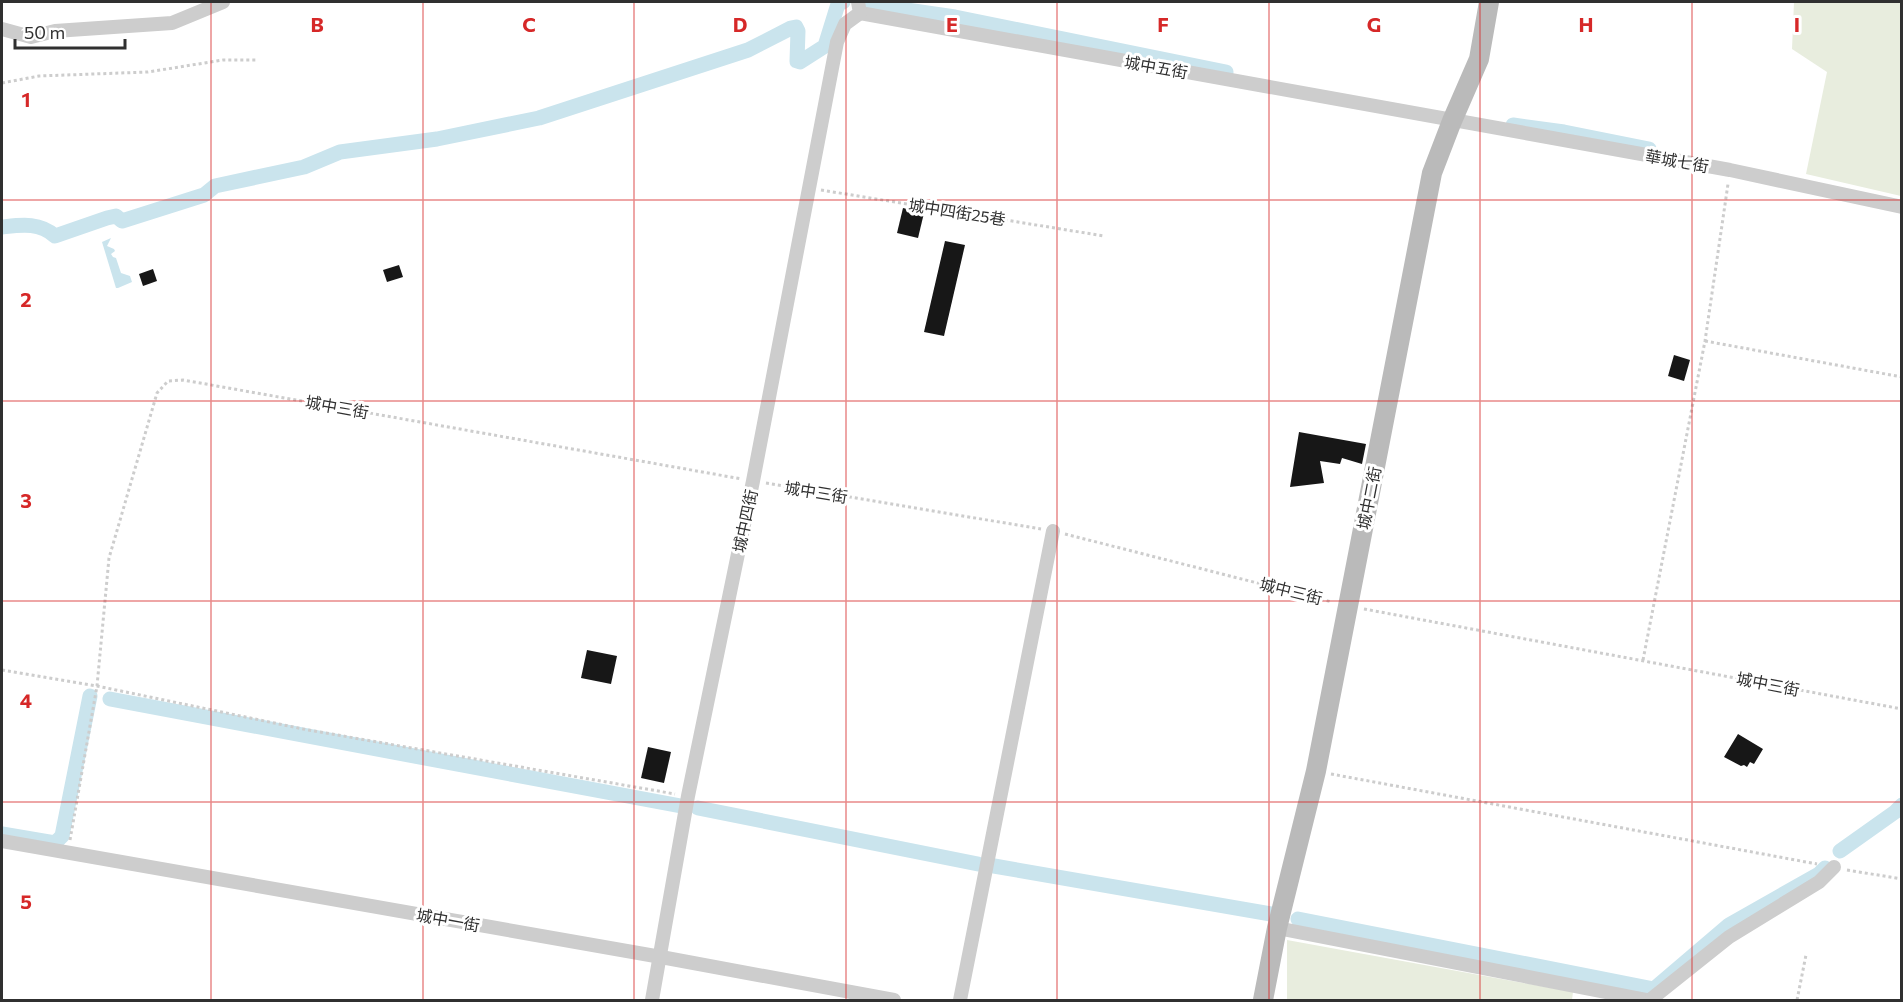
<svg xmlns="http://www.w3.org/2000/svg" width="1903" height="1002" viewBox="0 0 1903 1002" font-family="Commissioner,'Noto Sans TC',sans-serif">
  <style>
    .green { fill: #e8edde }
    .water { fill: #cae4ed }
    .lines { fill: none; stroke-linecap: round; stroke-linejoin: round }
    .canal { stroke: #cae4ed; stroke-width: 15 }
    .building { fill: #171717 }
    .path { stroke: #cdcdcd; stroke-width: 3; stroke-dasharray: 3 3; stroke-linecap: butt }
    .street { stroke: #cdcdcd; stroke-width: 14 }
    .secondary { stroke: #bababa; stroke-width: 20 }
    .grid { fill: none; stroke: #d62828; stroke-width: 1.5; stroke-opacity: 0.55 }
    .labels { text-anchor: middle; stroke-width: 6; stroke-linejoin: round; paint-order: stroke }
    .street-label { font-size: 16px; fill: #303030; stroke: #fff }
    .grid-label { font-size: 20px; text-anchor: middle; font-weight: bold; fill: #d62828; stroke: #fff; stroke-width: 6; stroke-linejoin: round; paint-order: stroke }
  </style>
  <rect width="100%" height="100%" fill="#fff"/>
  <g class="green">
    <polygon points="1794,2 1901,2 1901,196 1806,174 1827,72 1792,49"/>
    <polygon points="1287,940 1573,992 1572,1000 1287,1000"/>
  </g>
  <polygon class="water" points="111,238 107,246 114,249 115,251 111,254 113,257 116,258 121,273 130,276 132,282 118,288 116,288 102,242"/>
  <g class="lines">
    <g class="canal">
      <polyline points="866,4 955,17 1226,72"/>
      <polyline points="1513,125 1564,132 1649,149"/>
      <path d="M 2,227 C 21,225 39,222 55,236 L 107,218 L 116,216 L 122,221 L 204,195 L 215,186 L 304,167 L 340,152 L 437,139 L 539,118 L 748,50 L 791,28 L 796,27 L 798,31 L 797,61 L 800,62 L 825,46 L 838,4 L 843,2"/>
      <polyline points="110,699 681,806"/>
      <polyline points="698,808 978,864"/>
      <polyline points="2,834 55,843 62,836 90,696"/>
      <polyline points="1840,851 1895,812 1902,805"/>
      <polyline points="994,866 1271,914"/>
      <polyline points="1298,919 1654,989 1729,925 1819,874 1825,868"/>
    </g>
  </g>
  <g class="building">
    <polygon points="903,208 924,213 918,238 897,233"/>
    <polygon points="945,241 965,245 944,336 924,332"/>
    <polygon points="399,265 403,277 387,282 383,270"/>
    <polygon points="153,269 157,281 143,286 139,274"/>
    <polygon points="1674,355 1690,360 1684,381 1668,376"/>
    <polygon points="1299,432 1366,444 1362,464 1342,458 1340,464 1320,461 1324,483 1290,487"/>
    <polygon points="587,650 617,656 611,684 581,678"/>
    <polygon points="1738,734 1763,749 1754,764 1750,762 1747,767 1744,765 1741,766 1724,757"/>
    <polygon points="648,747 671,752 664,783 641,778"/>
  </g>
  <g class="lines">
    <g class="path">
      <polyline points="2,83 39,76 148,72 223,60 258,60"/>
      <polyline points="821,190 1104,236"/>
      <polyline points="1705,341 1902,377"/>
      <polyline points="766,483 1041,529"/>
      <polyline points="1065,534 1332,602"/>
      <polyline points="1364,609 1902,709"/>
      <polyline points="1643,660 1705,341 1728,184"/>
      <polyline points="2,670 97,686 303,729 675,794"/>
      <polyline points="1331,774 1817,864"/>
      <polyline points="70,840 97,686 109,558 157,393 168,381 183,380 742,479"/>
      <polyline points="1847,870 1902,879"/>
      <polyline points="1797,1000 1806,955"/>
    </g>
    <g class="street">
      <polyline points="860,13 1730,170 1902,207"/>
      <polyline points="2,29 31,37 55,31 172,23 223,2"/>
      <polyline points="2,841 661,957 894,1000"/>
      <polyline points="1277,928 1647,1000"/>
      <polyline points="652,1000 688,796 753,481 837,42 845,24 860,13 858,2"/>
      <polyline points="960,1000 1053,531"/>
      <polyline points="1650,1000 1729,937 1819,882 1834,867"/>
    </g>
    <polyline class="secondary" points="1263,1000 1277,928 1316,771 1432,173 1452,121 1479,59 1489,2"/>
  </g>
  <path class="grid" d="M 211,2 L 211,1000M 423,2 L 423,1000M 634,2 L 634,1000M 846,2 L 846,1000M 1057,2 L 1057,1000M 1269,2 L 1269,1000M 1480,2 L 1480,1000M 1692,2 L 1692,1000M 2,200 L 1902,200M 2,401 L 1902,401M 2,601 L 1902,601M 2,802 L 1902,802"/>
  <g class="labels">
    <g class="street-label">
      <text transform="translate(1156 67) rotate(10)" y="6">城中五街</text>
      <text transform="translate(1677 161) rotate(10)" y="6">華城七街</text>
      <text transform="translate(957 212) rotate(9)" y="6">城中四街25巷</text>
      <text transform="translate(337 407) rotate(10)" y="6">城中三街</text>
      <text transform="translate(816 492) rotate(9)" y="6">城中三街</text>
      <text transform="translate(1369 498) rotate(-79)" y="6">城中二街</text>
      <text transform="translate(745 521) rotate(-78)" y="6">城中四街</text>
      <text transform="translate(1291 591) rotate(14)" y="6">城中三街</text>
      <text transform="translate(1768 684) rotate(11)" y="6">城中三街</text>
      <text transform="translate(448 920) rotate(10)" y="6">城中一街</text>
    </g>
  </g>
  <g class="grid-label">
    <text x="317" y="32">B</text>
    <text x="529" y="32">C</text>
    <text x="740" y="32">D</text>
    <text x="952" y="32">E</text>
    <text x="1163" y="32">F</text>
    <text x="1374" y="32">G</text>
    <text x="1586" y="32">H</text>
    <text x="1797" y="32">I</text>
    <text x="26" y="107">1</text>
    <text x="26" y="307">2</text>
    <text x="26" y="508">3</text>
    <text x="26" y="708">4</text>
    <text x="26" y="909">5</text>
  </g>
  <rect width="1903" height="1002" fill="none" stroke="#303030" stroke-width="6"/>
  <path d="M15 39v9h110v-9" fill="none" stroke="#303030" stroke-width="3"/>
  <text x="24" y="39" font-size="18" fill="#303030" stroke="#ffffff" stroke-width="4.5" paint-order="stroke">50 m</text>
</svg>
